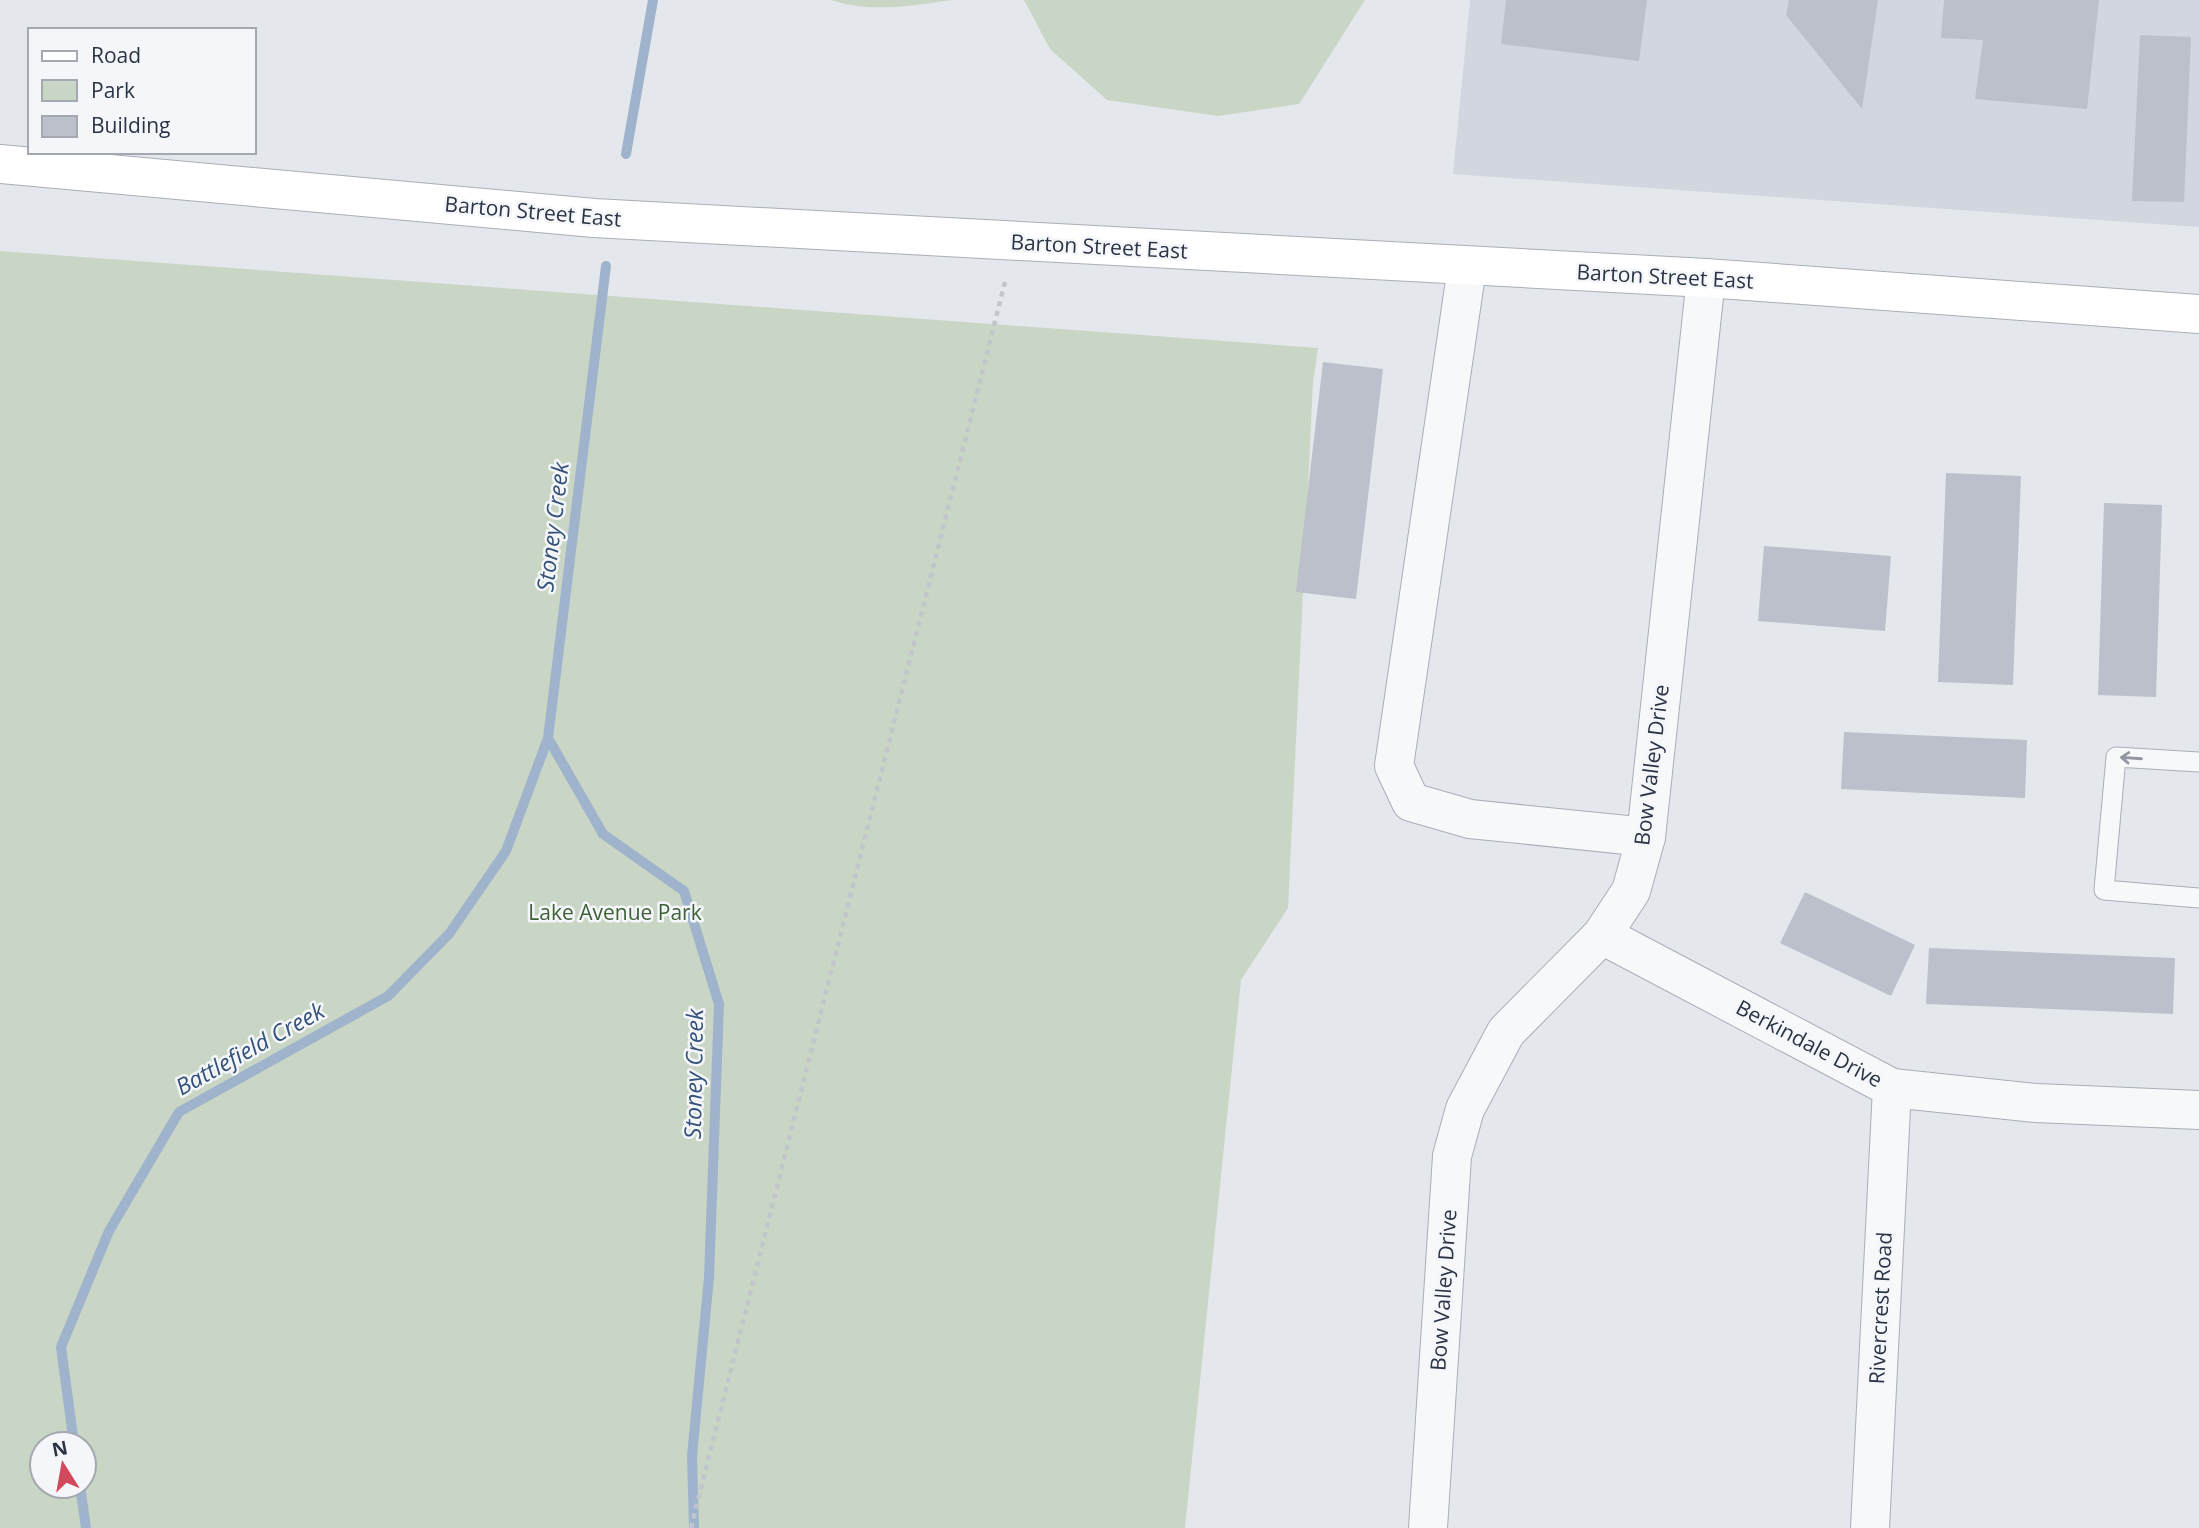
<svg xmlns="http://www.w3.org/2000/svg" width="2199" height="1528" viewBox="0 0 2199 1528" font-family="'Open Sans',sans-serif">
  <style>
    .built { fill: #d2d6de }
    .green { fill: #c9d6c5; fill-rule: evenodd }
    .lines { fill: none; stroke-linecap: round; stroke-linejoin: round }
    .stream { stroke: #9fb4cc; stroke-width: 10 }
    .building { fill: #bbc0ca }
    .service-casing { stroke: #a9aeb7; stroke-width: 21 }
    .minor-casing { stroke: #a9aeb7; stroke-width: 40 }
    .secondary-casing { stroke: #a9aeb7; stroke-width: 40 }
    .path { stroke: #c2c5cb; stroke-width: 4.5; stroke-dasharray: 5 5; stroke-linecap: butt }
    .service { stroke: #f7f8fa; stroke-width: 19 }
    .minor { stroke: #f7f8fa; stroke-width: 38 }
    .secondary { stroke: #fff; stroke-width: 38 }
    .oneway { stroke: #9196a0 }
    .labels { text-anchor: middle; stroke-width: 5; stroke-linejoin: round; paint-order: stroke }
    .street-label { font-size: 21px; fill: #2b3445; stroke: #f4f6f9 }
    .park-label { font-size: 21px; fill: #3f6138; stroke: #f4f6f9 }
    .water-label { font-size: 23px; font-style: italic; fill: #34527a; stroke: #f4f6f9 }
  </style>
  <rect width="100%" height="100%" fill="#e4e7ec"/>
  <polygon class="built" points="1470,0 2199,0 2199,227 1453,174"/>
  <g class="green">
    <path d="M 831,0 L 952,0 C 910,6 871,13 831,0 Z"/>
    <polygon points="1024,0 1365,0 1299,104 1218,116 1107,100 1050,49"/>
    <path d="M 0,251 L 1318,348 L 1313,382 L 1288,908 L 1241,980 L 1185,1528 L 0,1528 ZM 42,1444 L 84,1444 L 84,1486 L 42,1486 Z"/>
  </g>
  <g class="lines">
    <g class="stream">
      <polyline points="626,154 653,0"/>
      <polyline points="548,738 603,834 684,891 719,1004 709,1277 692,1456 694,1528"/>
      <polyline points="74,1444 61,1347 109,1231 179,1112 388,996 449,934 506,851 548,738 606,266"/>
      <polyline points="80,1486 86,1528"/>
    </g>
  </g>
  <g class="building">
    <polygon points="1506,0 1647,0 1639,61 1501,44"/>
    <polygon points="1789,0 1878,0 1862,109 1786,15"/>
    <polygon points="1944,0 2099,0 2087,109 1975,99 1983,40 1941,38"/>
    <polygon points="2140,35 2191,37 2184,202 2132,201"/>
    <polygon points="1323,362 1383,369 1356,599 1296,592"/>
    <polygon points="1946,473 2021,476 2013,685 1938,682"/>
    <polygon points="2104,503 2162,505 2156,697 2098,695"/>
    <polygon points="1764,546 1891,556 1885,631 1758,621"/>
    <polygon points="1844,732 2027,740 2025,798 1841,789"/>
    <polygon points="1805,892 1915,945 1891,996 1780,943"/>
    <polygon points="1929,948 2175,958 2173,1014 1926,1004"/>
  </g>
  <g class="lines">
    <defs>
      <polyline id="service" points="2199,762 2116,757 2104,890 2199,898"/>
      <g id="minor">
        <polyline points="1467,267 1394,766 1411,802 1470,819 1646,837"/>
        <polyline points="1602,935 1892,1088 2036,1103 2199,1110"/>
        <polyline points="1428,1528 1452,1156 1465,1109 1506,1032 1602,935 1631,891 1646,837 1706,278"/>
        <polyline points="1870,1528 1892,1088"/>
      </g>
      <polyline id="secondary" points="0,164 594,218 1706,278 2199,314"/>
    </defs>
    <use href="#service" class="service-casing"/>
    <use href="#minor" class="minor-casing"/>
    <use href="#secondary" class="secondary-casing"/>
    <polyline class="path" points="691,1528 1006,278"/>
    <use href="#service" class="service"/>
    <use href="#minor" class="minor"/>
    <use href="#secondary" class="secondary"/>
  </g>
  <defs><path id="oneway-shaft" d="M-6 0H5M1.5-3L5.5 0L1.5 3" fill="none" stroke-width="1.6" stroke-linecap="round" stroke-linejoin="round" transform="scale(1.75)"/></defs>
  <use class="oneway" href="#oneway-shaft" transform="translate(2131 758) rotate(-176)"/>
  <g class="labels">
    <g class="street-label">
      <text transform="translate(533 212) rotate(5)" y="7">Barton Street East</text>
      <text transform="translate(1099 247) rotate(3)" y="7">Barton Street East</text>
      <text transform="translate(1665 277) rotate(3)" y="7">Barton Street East</text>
      <text transform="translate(1652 765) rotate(-83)" y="7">Bow Valley Drive</text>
      <text transform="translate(1809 1044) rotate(28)" y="7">Berkindale Drive</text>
      <text transform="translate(1444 1290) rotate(-86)" y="7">Bow Valley Drive</text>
      <text transform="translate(1881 1308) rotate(-87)" y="7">Rivercrest Road</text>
    </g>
    <g class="park-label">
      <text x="615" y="920">Lake Avenue Park</text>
    </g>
    <g class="water-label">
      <text transform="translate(553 527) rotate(-83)" y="8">Stoney Creek</text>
      <text transform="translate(250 1049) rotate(-29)" y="8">Battlefield Creek</text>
      <text transform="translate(694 1074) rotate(-89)" y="8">Stoney Creek</text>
    </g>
  </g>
  <rect x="28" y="28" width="228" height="126" fill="#f4f6f9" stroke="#a4a8b1" stroke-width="2"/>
  <rect x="42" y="51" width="35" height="10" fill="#ffffff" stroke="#a4a8b1" stroke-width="2"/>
  <text x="91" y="63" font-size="21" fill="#2b3445">Road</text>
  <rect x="42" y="80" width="35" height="21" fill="#c9d6c5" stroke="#a4a8b1" stroke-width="2"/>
  <text x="91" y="98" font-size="21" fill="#2b3445">Park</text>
  <rect x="42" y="116" width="35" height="21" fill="#bbc0ca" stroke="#a4a8b1" stroke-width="2"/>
  <text x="91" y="133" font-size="21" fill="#2b3445">Building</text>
  <g transform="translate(63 1465) rotate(349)"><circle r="33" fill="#f4f6f9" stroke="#a4a8b1" stroke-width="2"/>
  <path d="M0-5L12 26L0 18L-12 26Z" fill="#d1495b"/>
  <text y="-10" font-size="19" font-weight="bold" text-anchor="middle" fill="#2b3445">N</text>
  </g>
</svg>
